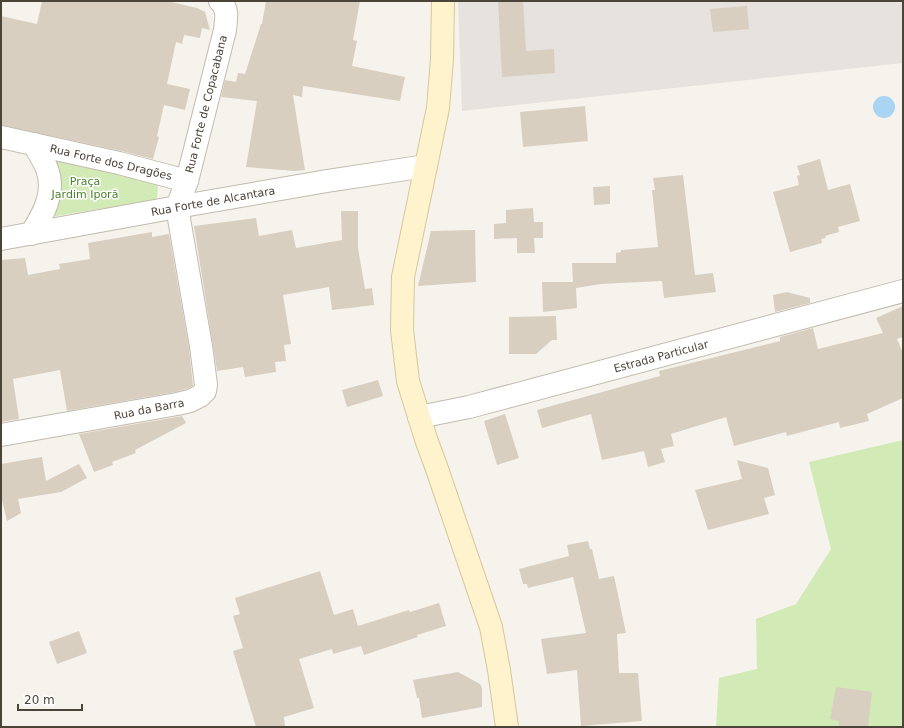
<svg xmlns="http://www.w3.org/2000/svg" width="904" height="728" viewBox="0 0 904 728" font-family="'DejaVu Sans',sans-serif">
  <style>
    .industrial { fill: #e6e2dd }
    .green { fill: #d2eab5 }
    .water { fill: #a9d4f2 }
    .building { fill: #d8cfc1 }
    .lines { fill: none; stroke-linecap: round; stroke-linejoin: round }
    .minor-casing { stroke: #c2bbae; stroke-width: 24 }
    .secondary-casing { stroke: #d6c79b; stroke-width: 24 }
    .minor { stroke: #fff; stroke-width: 22 }
    .secondary { stroke: #fff3cd; stroke-width: 22 }
    .labels { text-anchor: middle; stroke-width: 3; stroke-linejoin: round; paint-order: stroke }
    .street-label { font-size: 11px; fill: #4b4439; stroke: #fff }
    .park-label { font-size: 11px; fill: #4a7f2a; stroke: #fff }
  </style>
  <rect width="100%" height="100%" fill="#f6f3ec"/>
  <polygon class="industrial" points="458,1 903,1 903,63 462,111"/>
  <g class="green">
    <polygon points="52,155 158,182 157,200 49,217 59,197 60,173"/>
    <polygon points="903,440 903,727 716,727 719,678 757,669 756,619 796,604 831,549 809,462"/>
  </g>
  <circle class="water" cx="884" cy="107" r="11"/>
  <g class="building">
    <polygon points="42,1 167,1 197,8 205,12 210,30 202,28 200,38 184,35 182,44 176,42 167,84 190,89 185,110 164,105 157,136 159,137 153,159 122,151 1,125 1,16 37,24"/>
    <polygon points="266,1 360,1 353,40 357,41 352,66 405,77 400,101 303,86 302,97 293,95 305,170 295,171 246,167 257,101 221,97 225,80 236,82 238,73 245,74 261,24 262,24"/>
    <polygon points="498,1 523,1 526,51 554,49 555,73 502,77"/>
    <polygon points="747,6 749,29 713,32 710,9"/>
    <polygon points="585,106 588,141 523,147 520,112"/>
    <polygon points="820,159 828,190 850,184 860,221 838,227 839,232 825,236 826,238 821,239 822,243 790,252 773,192 799,185 797,176 800,175 797,166"/>
    <polygon points="683,175 695,275 713,273 716,292 664,298 662,281 601,284 576,288 577,308 543,312 542,282 573,282 572,263 616,263 616,253 621,252 621,250 658,247 652,190 655,190 653,178"/>
    <polygon points="610,186 610,204 594,205 593,187"/>
    <polygon points="533,208 534,222 543,222 543,238 534,238 535,253 517,253 517,238 494,239 494,224 506,223 506,210"/>
    <polygon points="341,211 358,211 358,248 365,289 372,288 374,305 332,310 329,287 283,295 291,344 284,345 286,361 275,362 276,372 245,377 243,367 217,371 194,226 256,218 259,236 292,230 296,248 342,240"/>
    <polygon points="475,230 476,282 418,286 431,231"/>
    <polygon points="152,232 152,237 169,234 189,348 193,386 186,389 175,392 67,411 60,370 13,379 19,419 1,422 1,260 25,258 28,275 60,269 59,264 90,259 88,243"/>
    <polygon points="787,292 810,298 810,303 775,312 773,295"/>
    <polygon points="903,306 903,337 897,339 903,353 903,398 867,414 869,421 840,428 839,422 787,436 786,432 734,446 726,417 671,434 674,446 661,449 665,462 648,467 644,451 602,460 591,414 542,428 537,410 660,376 659,371 780,341 780,337 813,328 818,349 883,333 876,318"/>
    <polygon points="556,316 557,340 552,340 536,354 509,354 509,317"/>
    <polygon points="378,380 383,396 347,407 342,390"/>
    <polygon points="505,414 519,458 497,465 484,421"/>
    <polygon points="182,416 186,423 135,450 136,453 112,462 113,465 94,472 79,434"/>
    <polygon points="42,457 46,481 79,464 87,478 61,492 18,499 21,513 7,521 1,496 1,464"/>
    <polygon points="737,460 768,468 775,495 764,498 769,514 708,530 695,490 742,479"/>
    <polygon points="588,541 590,549 592,549 599,579 614,576 626,633 617,634 619,673 638,673 642,721 581,726 577,670 547,674 541,639 586,633 573,577 528,588 527,584 523,584 519,569 569,556 567,545"/>
    <polygon points="320,571 334,615 353,609 358,626 409,610 410,612 439,603 446,626 417,635 418,637 364,655 361,646 333,654 332,649 299,659 314,708 284,717 285,727 256,727 233,651 243,648 233,616 240,614 235,598"/>
    <polygon points="79,631 87,653 57,664 49,642"/>
    <polygon points="458,672 480,684 482,688 482,707 422,718 419,698 417,698 413,680"/>
    <polygon points="836,687 872,692 868,727 838,727 839,721 830,719"/>
  </g>
  <g class="lines">
    <defs>
      <g id="minor">
        <polyline points="1,137 119,163 187,181"/>
        <path d="M 31,234 C 43,215 56,193 47,169 C 44,161 38,152 34,144"/>
        <polyline points="1,239 177,207 327,181 426,166"/>
        <polyline points="419,417 469,407 903,291"/>
        <path d="M 1,435 L 177,404 L 190,401 L 200,396 L 205,391 L 206,385 L 201,346 L 177,207 L 187,181 L 225,30 C 226,19 229,9 220,1"/>
      </g>
      <polyline id="secondary" points="443,1 442,59 438,108 403,277 402,330 408,381 426,439 437,469 491,627 499,670 507,727"/>
    </defs>
    <use href="#minor" class="minor-casing"/>
    <use href="#secondary" class="secondary-casing"/>
    <use href="#minor" class="minor"/>
    <use href="#secondary" class="secondary"/>
  </g>
  <g class="labels">
    <g class="street-label">
      <text transform="translate(206 104) rotate(-76)" y="4">Rua Forte de Copacabana</text>
      <text transform="translate(111 162) rotate(13)" y="4">Rua Forte dos Dragões</text>
      <text transform="translate(213 201) rotate(-10)" y="4">Rua Forte de Alcantara</text>
      <text transform="translate(661 356) rotate(-15)" y="4">Estrada Particular</text>
      <text transform="translate(149 409) rotate(-11)" y="4">Rua da Barra</text>
    </g>
    <g class="park-label">
      <text x="85" y="185">Praça<tspan x="85" dy="13">Jardim Iporã</tspan></text>
    </g>
  </g>
  <rect width="904" height="728" fill="none" stroke="#4b4439" stroke-width="4"/>
  <path d="M18 704v6h64v-6" fill="none" stroke="#4b4439" stroke-width="2"/>
  <text x="24" y="704" font-size="12" fill="#4b4439" stroke="#ffffff" stroke-width="3" paint-order="stroke">20 m</text>
</svg>
